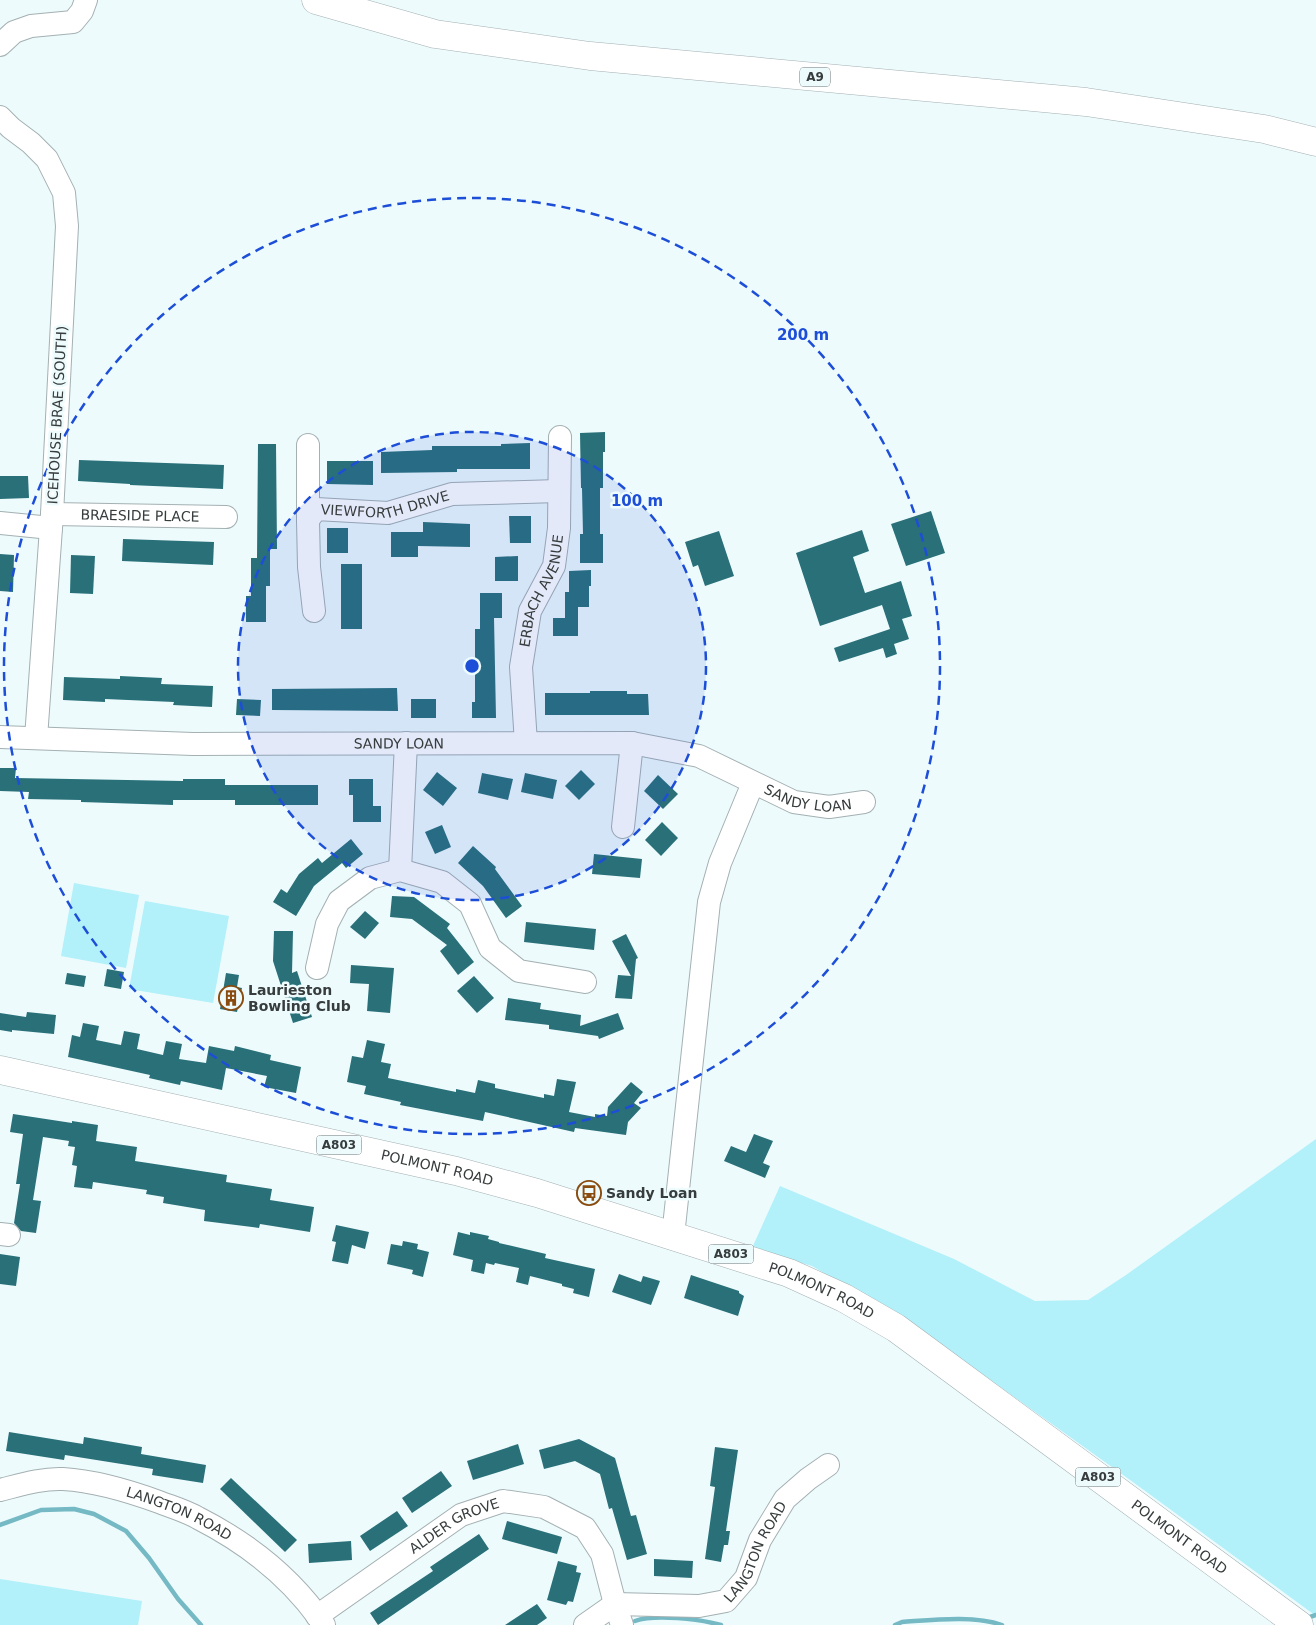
<svg xmlns="http://www.w3.org/2000/svg" width="1316" height="1625" viewBox="0 0 1316 1625" font-family="'DejaVu Sans',sans-serif">
  <style>
    .green { fill: #b2f0fa }
    .lines { fill: none; stroke-linecap: round; stroke-linejoin: round }
    .stream { stroke: #75b9c4; stroke-width: 4.5 }
    .building { fill: #297079 }
    .minor-casing { stroke: #a4b0b2; stroke-width: 24 }
    .major-casing { stroke: #a4b0b2; stroke-width: 29 }
    .minor { stroke: #fff; stroke-width: 22 }
    .major { stroke: #fff; stroke-width: 28 }
    .ring { fill: none; stroke: #1d4ed8; stroke-width: 2.5; stroke-dasharray: 9 6 }
    .labels { text-anchor: middle; stroke-width: 5; stroke-linejoin: round; paint-order: stroke }
    .shield { fill: #edfbfd; stroke: #6e7577; stroke-width: 1 }
    .shield-label { font-size: 12px; font-weight: bold; fill: #373c3d }
    .street-label { font-size: 14px; fill: #373c3d; stroke: #edfbfd }
    .poi-label { font-size: 14px; font-weight: bold; fill: #373c3d; stroke: #edfbfd; text-anchor: start }
    .centre { fill: #1d4ed8; stroke: #edfbfd; stroke-width: 2.5 }
    .ring-label { font-size: 15px; text-anchor: middle; font-weight: bold; fill: #1d4ed8; stroke: #edfbfd; stroke-width: 5; stroke-linejoin: round; paint-order: stroke }
  </style>
  <rect width="100%" height="100%" fill="#edfbfd"/>
  <g class="green">
    <polygon points="74,883 139,895 126,968 61,956"/>
    <polygon points="145,901 229,916 213,1003 129,989"/>
    <polygon points="1316,1139 1316,1616 1137,1485 953,1353 907,1322 812,1266 752,1248 780,1186 954,1259 1035,1301 1088,1300 1126,1275"/>
    <polygon points="0,1579 142,1601 138,1625 0,1625"/>
  </g>
  <g class="lines">
    <g class="stream">
      <polyline points="0,1525 41,1510 74,1509 94,1514 126,1531 149,1558 178,1599 201,1625"/>
      <polyline points="1310,1617 1316,1615"/>
      <path d="M 635,1621 C 655,1614 699,1619 721,1625"/>
      <path d="M 895,1625 L 902,1622 C 932,1620 974,1615 1002,1625"/>
    </g>
  </g>
  <g class="building">
    <polygon points="605,432 605,452 603,452 603,488 600,488 600,534 603,534 603,563 580,563 580,534 583,534 582,488 581,488 580,433"/>
    <polygon points="530,443 530,469 457,469 457,472 381,473 381,452 432,450 432,446 501,446 501,444"/>
    <polygon points="258,444 276,444 277,549 270,549 270,586 266,586 266,622 246,622 246,596 251,596 251,558 257,558"/>
    <polygon points="79,460 224,465 223,489 130,485 130,484 78,481"/>
    <polygon points="327,461 373,461 373,485 327,484"/>
    <polygon points="0,476 28,476 29,498 0,499"/>
    <polygon points="931,511 945,553 906,566 891,524"/>
    <polygon points="509,516 531,516 531,543 510,543"/>
    <polygon points="423,522 470,524 470,547 418,546 418,557 391,557 391,532 423,532"/>
    <rect x="327" y="528" width="21" height="25"/>
    <polygon points="862,530 869,551 853,557 865,593 901,581 912,616 902,619 909,639 894,644 897,654 886,658 883,648 839,662 834,648 890,629 882,605 820,626 796,553"/>
    <polygon points="719,531 734,576 705,586 698,565 693,567 685,542"/>
    <polygon points="123,539 214,542 213,565 122,561"/>
    <polygon points="0,554 14,555 13,592 0,591"/>
    <polygon points="71,555 95,556 93,594 70,593"/>
    <polygon points="518,556 518,581 495,581 495,557"/>
    <rect x="341" y="564" width="21" height="65"/>
    <polygon points="591,570 591,586 589,586 589,607 578,607 578,636 553,636 553,618 565,618 565,592 569,592 569,571"/>
    <polygon points="480,593 502,593 502,618 494,618 496,718 472,718 472,702 475,702 475,629 480,629"/>
    <polygon points="120,676 162,678 161,684 213,686 212,707 173,705 174,702 105,699 105,702 63,700 64,677 120,679"/>
    <polygon points="397,688 398,711 272,710 272,689"/>
    <polygon points="590,691 627,691 627,694 648,694 649,715 545,715 545,693 590,693"/>
    <polygon points="237,699 261,700 260,716 236,715"/>
    <rect x="411" y="699" width="25" height="19"/>
    <polygon points="0,768 16,768 15,778 183,781 183,779 225,779 225,785 318,785 318,805 235,805 235,800 173,800 173,805 81,802 81,800 28,799 29,792 0,791"/>
    <polygon points="581,770 595,784 579,800 565,786"/>
    <polygon points="437,772 457,788 443,806 423,790"/>
    <polygon points="482,773 513,779 508,800 478,793"/>
    <polygon points="525,773 557,780 553,799 521,792"/>
    <polygon points="658,775 678,794 663,809 644,791"/>
    <polygon points="349,779 373,779 373,806 381,806 381,822 353,822 353,795 349,795"/>
    <polygon points="662,822 678,838 661,856 645,840"/>
    <polygon points="442,825 451,847 435,854 425,832"/>
    <polygon points="351,839 363,854 346,868 342,863 314,886 296,916 273,902 281,889 287,893 299,874 318,858 322,863"/>
    <polygon points="473,846 496,867 495,869 522,906 506,918 483,886 458,863"/>
    <polygon points="594,854 642,859 640,878 592,874"/>
    <polygon points="392,896 414,897 450,924 447,928 474,962 458,975 440,951 447,945 412,919 390,917"/>
    <polygon points="365,911 379,923 365,939 350,927"/>
    <polygon points="526,922 596,929 594,950 524,942"/>
    <polygon points="274,931 293,931 292,973 297,971 312,1017 293,1023 273,961"/>
    <polygon points="626,934 638,958 636,959 632,999 615,998 618,975 631,976 612,941"/>
    <polygon points="351,965 394,968 390,1013 367,1011 369,984 350,983"/>
    <polygon points="107,969 124,972 121,989 104,986"/>
    <polygon points="67,973 86,976 84,987 65,984"/>
    <polygon points="226,973 239,975 237,987 242,988 237,1012 220,1009"/>
    <polygon points="474,976 494,998 477,1013 457,991"/>
    <polygon points="508,998 541,1003 540,1009 581,1015 580,1026 618,1013 624,1029 599,1039 598,1036 549,1029 549,1025 505,1020"/>
    <polygon points="27,1012 56,1015 54,1034 12,1030 12,1032 0,1030 0,1013 26,1017"/>
    <polygon points="83,1023 99,1026 96,1040 121,1045 124,1031 140,1034 137,1049 163,1055 166,1041 182,1044 179,1059 206,1063 209,1046 234,1051 235,1046 271,1055 270,1060 301,1067 296,1093 264,1087 267,1076 226,1068 222,1090 181,1081 180,1085 149,1078 150,1075 68,1057 72,1035 80,1037"/>
    <polygon points="367,1040 385,1044 381,1062 391,1064 388,1078 456,1092 456,1089 475,1093 478,1080 495,1084 495,1088 544,1098 544,1094 554,1096 557,1079 576,1082 569,1112 595,1117 595,1114 607,1116 608,1107 631,1082 643,1092 634,1103 641,1108 628,1122 626,1135 575,1128 574,1132 485,1112 483,1121 400,1105 401,1102 364,1094 366,1086 347,1082 352,1056 363,1058"/>
    <polygon points="13,1114 72,1123 72,1121 98,1125 96,1141 137,1147 135,1161 227,1175 226,1182 272,1189 270,1200 314,1207 310,1232 260,1224 259,1228 204,1221 205,1210 163,1203 164,1197 146,1194 147,1190 93,1182 92,1189 74,1187 77,1166 72,1165 75,1147 68,1146 69,1141 43,1137 33,1200 41,1201 36,1233 21,1231 14,1223 20,1184 16,1184 23,1134 10,1132"/>
    <polygon points="754,1134 773,1141 763,1163 770,1166 765,1178 724,1161 731,1146 746,1152"/>
    <polygon points="336,1225 369,1232 365,1249 352,1245 348,1264 332,1261 336,1242 332,1241"/>
    <polygon points="458,1232 470,1235 470,1232 489,1236 488,1239 499,1242 499,1243 546,1254 545,1258 595,1269 589,1297 573,1293 574,1289 562,1286 562,1284 530,1276 528,1285 516,1282 519,1268 495,1263 494,1265 486,1263 484,1274 471,1271 473,1260 453,1255"/>
    <polygon points="403,1241 418,1244 417,1249 429,1252 423,1277 412,1274 413,1270 387,1264 391,1244 402,1246"/>
    <polygon points="0,1254 20,1257 16,1286 0,1284"/>
    <polygon points="619,1274 641,1282 643,1276 660,1281 651,1305 612,1292"/>
    <polygon points="691,1275 739,1291 739,1293 744,1296 738,1316 684,1298"/>
    <polygon points="9,1432 83,1444 84,1437 142,1447 141,1454 206,1465 203,1483 152,1475 153,1469 65,1455 64,1460 6,1451"/>
    <polygon points="579,1439 615,1458 631,1516 636,1515 647,1554 627,1560 612,1508 609,1509 600,1474 575,1461 544,1469 539,1450"/>
    <polygon points="518,1444 524,1464 473,1480 467,1461"/>
    <polygon points="715,1447 738,1450 726,1531 730,1531 728,1545 724,1545 721,1562 705,1559 715,1487 710,1486"/>
    <polygon points="441,1471 452,1486 412,1513 402,1498"/>
    <polygon points="231,1478 297,1540 285,1552 220,1489"/>
    <polygon points="397,1511 408,1526 370,1551 360,1536"/>
    <polygon points="507,1521 562,1537 557,1554 502,1539"/>
    <polygon points="479,1534 489,1549 378,1625 370,1613 433,1571 430,1567"/>
    <polygon points="351,1541 352,1560 309,1563 308,1544"/>
    <polygon points="654,1559 693,1561 692,1578 654,1576"/>
    <polygon points="558,1561 577,1566 576,1572 581,1573 573,1602 568,1601 566,1605 547,1600"/>
    <polygon points="537,1604 547,1618 537,1625 505,1625"/>
  </g>
  <g class="lines">
    <defs>
      <g id="minor">
        <polyline points="0,45 14,32 31,26 73,22 82,11 86,0"/>
        <polyline points="0,117 11,128 31,143 47,159 64,193 67,226 52,514 36,738"/>
        <polyline points="308,445 308,520"/>
        <path id="s1" d="M 52,514 L 226,517"/>
        <polyline points="0,523 51,528"/>
        <path id="s2" d="M 314,611 L 309,567 L 308,520 L 316,509 L 388,513 L 452,494 L 559,491"/>
        <path id="s3" d="M 0,737 L 193,744 L 632,743 L 699,756 L 794,802 L 829,807 L 864,802"/>
        <path id="s4" d="M 526,743 L 521,667 L 530,611 L 554,566 L 559,528 L 560,437"/>
        <polyline points="623,827 632,743"/>
        <polyline points="400,870 406,743"/>
        <polyline points="317,968 327,924 339,901 370,878 400,870 442,882 470,904 490,948 519,971 585,982"/>
        <polyline points="0,1234 9,1235"/>
        <polyline points="673,1236 709,902 720,863 753,783"/>
        <path id="s5" d="M 0,1490 C 20,1485 42,1478 63,1479 C 96,1481 129,1491 159,1502 C 172,1507 186,1511 198,1518 C 247,1543 293,1579 324,1625"/>
        <path id="s6" d="M 317,1616 L 461,1515 L 503,1501 L 544,1507 L 585,1528 L 602,1554 L 615,1604 L 622,1625"/>
        <path id="s7" d="M 585,1625 L 615,1604 L 699,1606 L 726,1601 L 746,1578 L 760,1540 L 785,1499 L 808,1479 L 828,1465"/>
      </g>
      <g id="major">
        <polyline points="316,0 435,34 590,56 1086,102 1264,129 1316,142"/>
        <path id="s8" d="M 0,1070 L 456,1171 L 537,1193 L 789,1273 L 844,1298 L 896,1328 L 1299,1625"/>
      </g>
    </defs>
    <use href="#minor" class="minor-casing"/>
    <use href="#major" class="major-casing"/>
    <use href="#minor" class="minor"/>
    <use href="#major" class="major"/>
  </g>
  <circle cx="472" cy="666" r="234" fill="#1d4ed8" fill-opacity=".12"/>
  <g class="ring">
    <circle cx="472" cy="666" r="234"/>
    <circle cx="472" cy="666" r="468"/>
  </g>
  <defs>
    <symbol id="building-ring" viewBox="-11 -11 22 22"><circle r="9.5" fill="#edfbfd" stroke="#894b0e" stroke-width="1.5"/><path d="M-4-6H4V6H1V3H-1V6H-4ZM-2.5-4.3h1.7v1.8h-1.7ZM.8-4.3h1.7v1.8H.8ZM-2.5-1h1.7V.8h-1.7ZM.8-1h1.7V.8H.8Z" fill="#894b0e"/></symbol>
    <symbol id="bus-ring" viewBox="-11 -11 22 22"><circle r="9.5" fill="#edfbfd" stroke="#894b0e" stroke-width="1.5"/><path d="M-5-6H5V4H4V6H2V4H-2V6H-4V4H-5ZM-3.5-4V0h7V-4ZM-3.5 1.2v1.5H-2V1.2ZM2 1.2v1.5H3.5V1.2Z" fill="#894b0e"/></symbol>
  </defs>
  <g fill-rule="evenodd">
    <use href="#building-ring" x="217" y="984" width="28" height="28"/>
    <use href="#bus-ring" x="575" y="1179" width="28" height="28"/>
  </g>
  <g class="labels">
    <g class="shield">
      <rect x="800" y="67.5" width="30" height="19" rx="4"/>
      <rect x="316.5" y="1135.5" width="45" height="19" rx="4"/>
      <rect x="708.5" y="1244.5" width="45" height="19" rx="4"/>
      <rect x="1075.5" y="1467.5" width="45" height="19" rx="4"/>
    </g>
    <g class="shield-label">
      <text x="815" y="81">A9</text>
      <text x="339" y="1149">A803</text>
      <text x="731" y="1258">A803</text>
      <text x="1098" y="1481">A803</text>
    </g>
    <g class="street-label">
      <text transform="translate(57 415) rotate(-87)" y="5">ICEHOUSE BRAE (SOUTH)</text>
      <text dy="5" stroke="none"><textPath href="#s2" startOffset="175">VIEWFORTH DRIVE</textPath></text>
      <text dy="5" stroke="none"><textPath href="#s1" startOffset="88">BRAESIDE PLACE</textPath></text>
      <text dy="5" stroke="none"><textPath href="#s4" startOffset="156">ERBACH AVENUE</textPath></text>
      <text dy="5" stroke="none"><textPath href="#s3" startOffset="399">SANDY LOAN</textPath></text>
      <text dy="5" stroke="none"><textPath href="#s3" startOffset="819">SANDY LOAN</textPath></text>
      <text dy="5" stroke="none"><textPath href="#s8" startOffset="448">POLMONT ROAD</textPath></text>
      <text dy="5" stroke="none"><textPath href="#s8" startOffset="852">POLMONT ROAD</textPath></text>
      <text dy="5" stroke="none"><textPath href="#s5" startOffset="186">LANGTON ROAD</textPath></text>
      <text dy="5" stroke="none"><textPath href="#s6" startOffset="165">ALDER GROVE</textPath></text>
      <text dy="5" stroke="none"><textPath href="#s8" startOffset="1288">POLMONT ROAD</textPath></text>
      <text dy="5" stroke="none"><textPath href="#s7" startOffset="206">LANGTON ROAD</textPath></text>
    </g>
    <g class="poi-label">
      <text x="248" y="995">Laurieston<tspan x="248" dy="16">Bowling Club</tspan></text>
      <text x="606" y="1198">Sandy Loan</text>
    </g>
  </g>
  <circle cx="472" cy="666" r="8" class="centre"/>
  <g class="ring-label">
    <text x="803" y="340">200 m</text>
    <text x="637" y="506">100 m</text>
  </g>
</svg>
